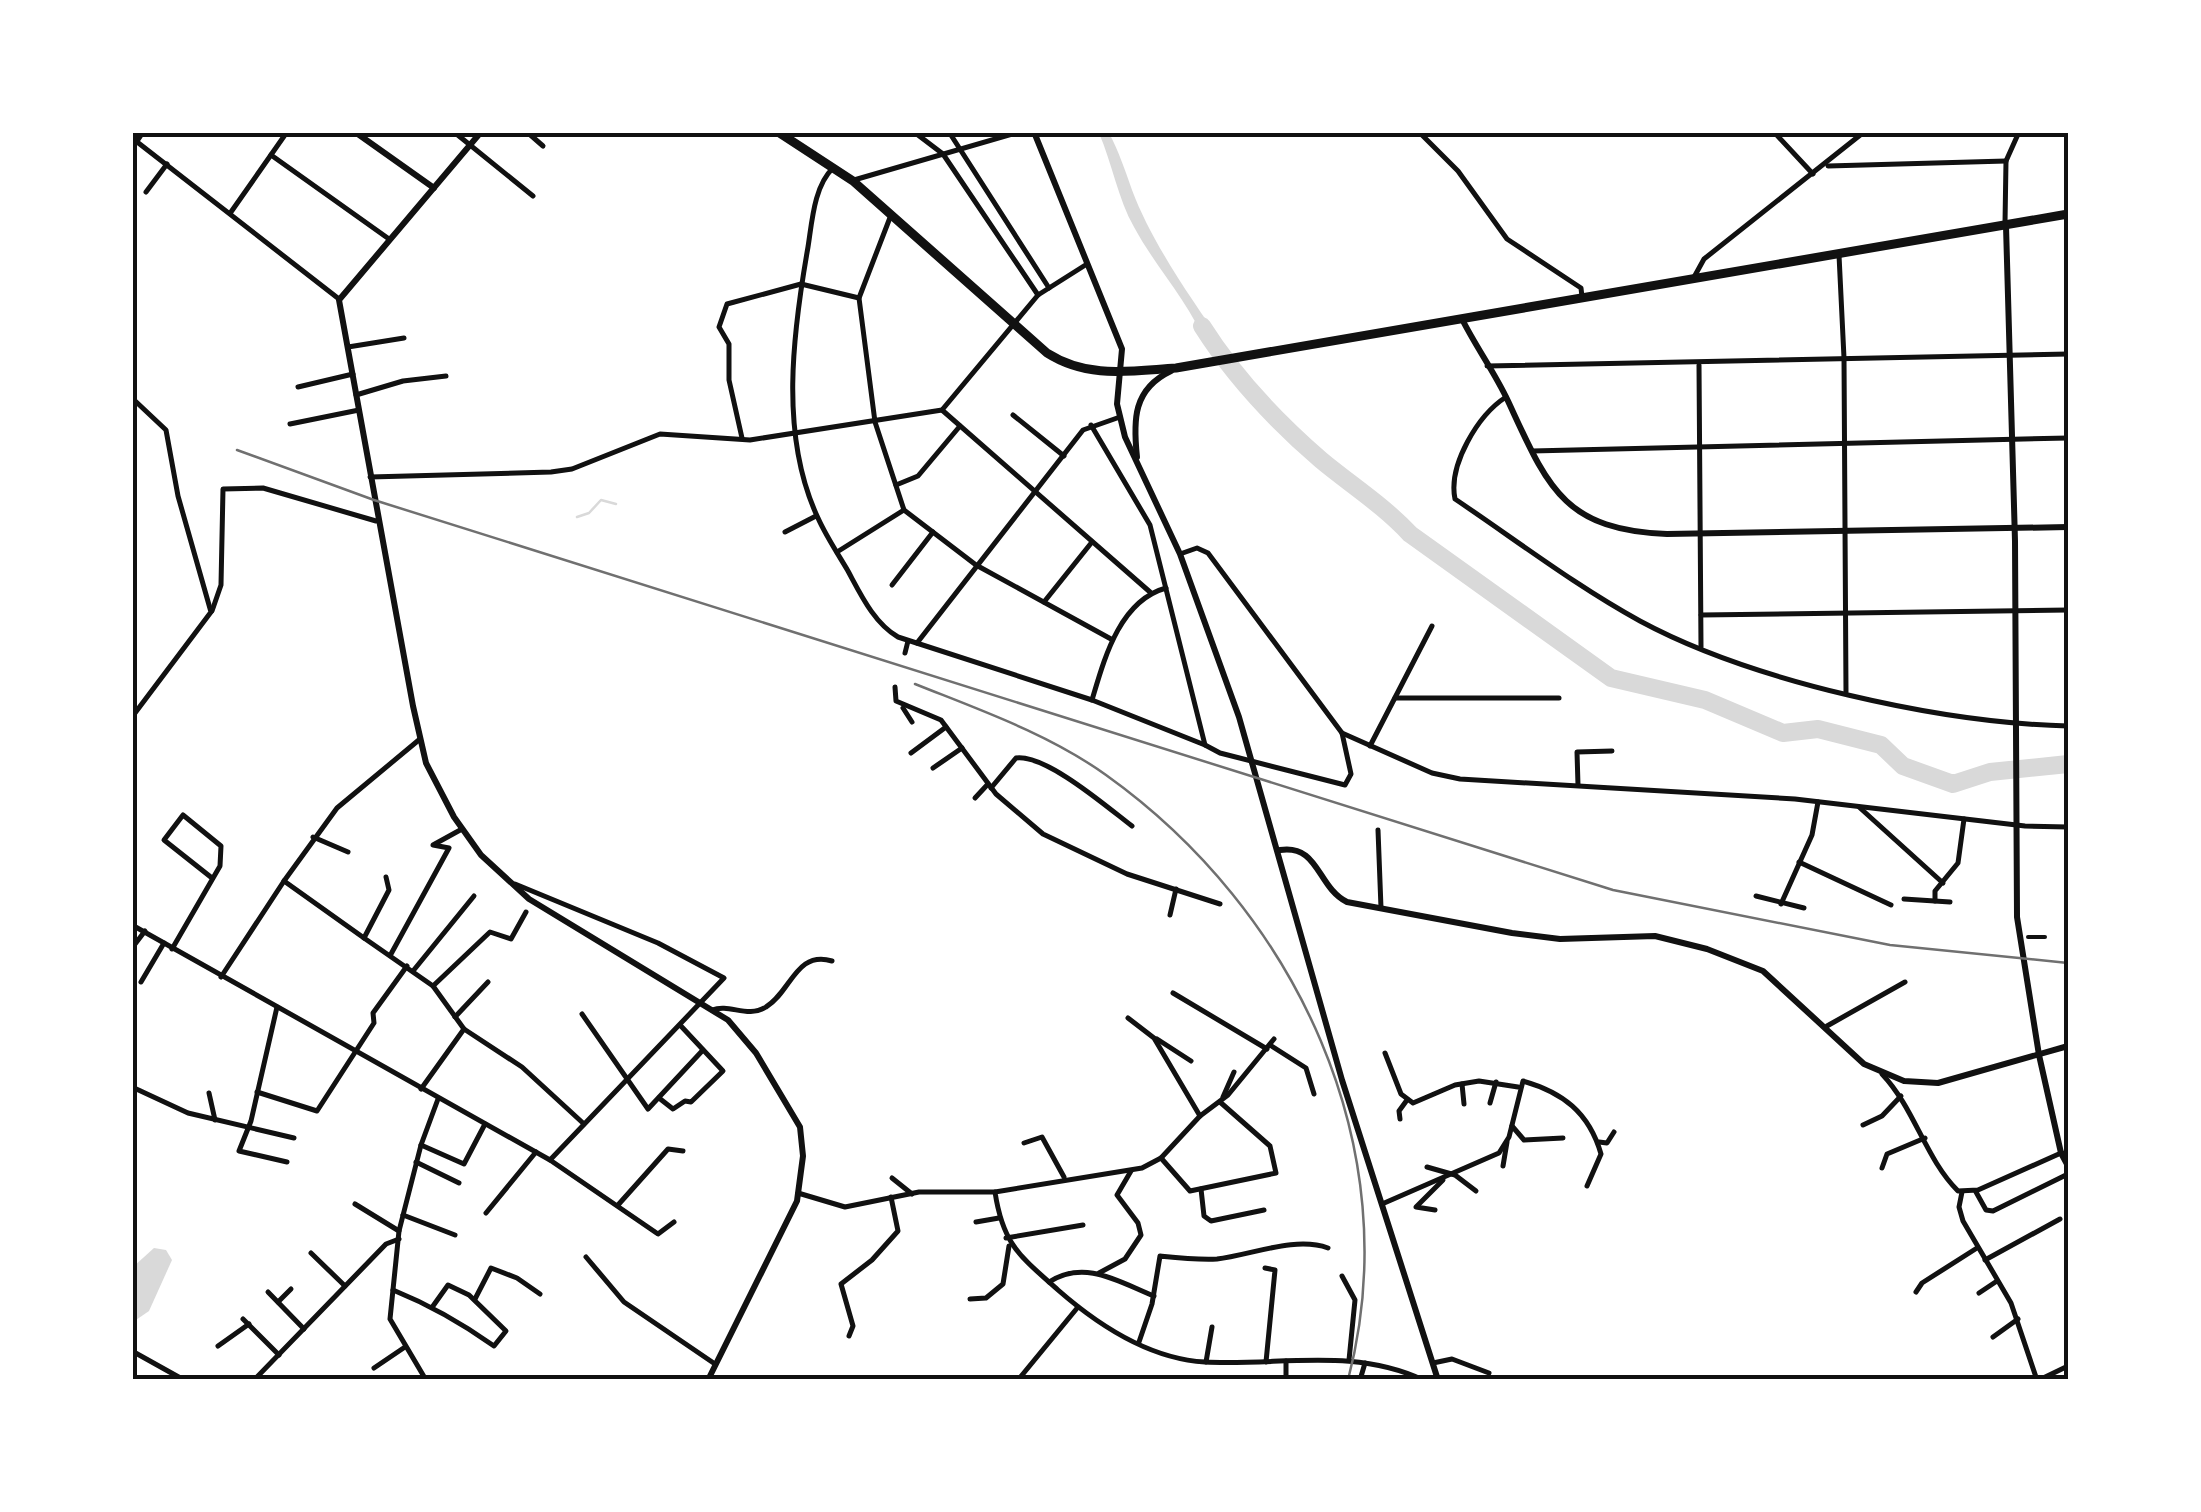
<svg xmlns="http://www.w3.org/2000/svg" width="2201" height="1512" viewBox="0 0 2201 1512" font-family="Cabin,sans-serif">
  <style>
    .water { fill: #d9d9d9 }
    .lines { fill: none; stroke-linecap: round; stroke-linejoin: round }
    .stream { stroke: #d9d9d9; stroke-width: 2.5 }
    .river { stroke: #d9d9d9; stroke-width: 18 }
    .pedestrian { stroke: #111; stroke-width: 4 }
    .minor { stroke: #111; stroke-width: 5 }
    .tertiary { stroke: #111; stroke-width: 6 }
    .primary { stroke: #111; stroke-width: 9 }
    .rail { stroke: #707070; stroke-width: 2.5 }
    .neatline { fill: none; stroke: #111; stroke-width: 4 }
  </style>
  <rect width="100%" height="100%" fill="#fff"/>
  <g class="water">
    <path d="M 1099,133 L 1109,133 C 1119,152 1125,170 1132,190 C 1151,241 1191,299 1223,344 L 1207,347 C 1191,304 1156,268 1134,227 C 1118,199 1112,163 1099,133 Z"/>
    <polygon points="154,1248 166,1250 172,1260 149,1311 133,1322 133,1267"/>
  </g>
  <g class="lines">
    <polyline class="stream" points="577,517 589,513 601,500 616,504"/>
    <path class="river" d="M 1202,326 C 1233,375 1277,422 1321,460 C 1351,485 1383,505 1410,534 L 1611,678 L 1705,700 L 1783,733 L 1818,729 L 1881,745 L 1903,766 L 1953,784 L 1990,772 L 2068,764"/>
    <polyline class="pedestrian" points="2028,937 2045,937"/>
    <g class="minor">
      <polyline points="454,132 533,196"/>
      <polyline points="527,132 543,146"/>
      <polyline points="914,132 943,154 1038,295"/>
      <polyline points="949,132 1049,288"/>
      <polyline points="1419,132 1458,171 1507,239 1581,288 1582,297"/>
      <polyline points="1774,132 1813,174"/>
      <polyline points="132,138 339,299"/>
      <polyline points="137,141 143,132"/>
      <polyline points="271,155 389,239"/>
      <polyline points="1828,166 2006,161"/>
      <path d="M 833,168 C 814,186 812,222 808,247 C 793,332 779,436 818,518 C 826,536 838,554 848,571 C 861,595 874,623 898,637 L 1092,700 L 1205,745"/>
      <polyline points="854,180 1019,132"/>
      <polyline points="146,192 167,164"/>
      <polyline points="231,212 287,132"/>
      <polyline points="891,215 859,298 875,422 904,510 976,565 1111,639"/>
      <polyline points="2005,223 2006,161 2019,132"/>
      <polyline points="1839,255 1844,358 1846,692"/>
      <polyline points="1693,279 1704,259 1864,132"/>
      <polyline points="348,347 404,338"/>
      <polyline points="1699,365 1701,647"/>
      <polyline points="1487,366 2068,354"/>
      <polyline points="298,387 353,374"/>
      <polyline points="356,395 403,381 446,376"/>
      <path d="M 1506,397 C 1478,415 1448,465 1455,499 C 1516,540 1576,586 1640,621 C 1753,682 1942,723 2068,726"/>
      <polyline points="132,398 166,430 178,496 211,612 132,717"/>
      <polyline points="942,410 1150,592"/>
      <polyline points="1013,415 1064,456"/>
      <polyline points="290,424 359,410"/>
      <polyline points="1091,425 1150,525 1205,745 1220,753 1345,785 1351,774 1342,733 1208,553 1197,548 1180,554"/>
      <polyline points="742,438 729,380 729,344 719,327 727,304 801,284 859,298"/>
      <polyline points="1532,451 2068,438"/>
      <polyline points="370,477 551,472 572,469 660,434 750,440 942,410 1038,295 1087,264"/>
      <polyline points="896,485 918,476 960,426"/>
      <polyline points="785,532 816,516"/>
      <polyline points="837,552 904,510"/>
      <polyline points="892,585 933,532"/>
      <polyline points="1044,602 1092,542"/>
      <polyline points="212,611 221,585 223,489 263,488 376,521"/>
      <polyline points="1701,615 2068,610"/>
      <polyline points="917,643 1083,430 1120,417"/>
      <polyline points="905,653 908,641"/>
      <polyline points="895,687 896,701 941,720 996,794 1043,834 1127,874 1220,904"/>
      <polyline points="1395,698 1559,698"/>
      <path d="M 1092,700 C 1104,660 1119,601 1166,588"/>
      <polyline points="903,708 912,722"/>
      <polyline points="1342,733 1432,773 1460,779 1795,799 2025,826 2068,827"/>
      <polyline points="1370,746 1432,626"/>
      <polyline points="911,753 946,727"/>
      <polyline points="933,768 962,748"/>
      <polyline points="1578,785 1577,752 1612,751"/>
      <path d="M 991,788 L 1016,758 C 1046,754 1107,807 1132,826"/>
      <polyline points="975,798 988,784"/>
      <polyline points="1859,807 1943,883"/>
      <polyline points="1378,830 1381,908"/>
      <polyline points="313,837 348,852"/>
      <polyline points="1799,862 1891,905"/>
      <polyline points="386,877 389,890 364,938 433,986 464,1029 522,1067 584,1124"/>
      <polyline points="1756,896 1804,908"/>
      <polyline points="1904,899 1950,902"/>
      <polyline points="1935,901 1935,891 1958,863 1964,819"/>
      <polyline points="1781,904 1812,835 1818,802"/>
      <polyline points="1170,915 1176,889"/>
      <polyline points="132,925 550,1160 724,978 658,943 515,884"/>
      <polyline points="364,938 284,881 337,808 420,739"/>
      <polyline points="132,948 145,931"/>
      <polyline points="172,949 220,866 221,846 183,815 164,840 212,878"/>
      <polyline points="391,954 449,848 433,845 462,829"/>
      <polyline points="413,971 474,896"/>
      <polyline points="221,977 284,881"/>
      <polyline points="141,982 164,943"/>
      <polyline points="433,986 490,932 511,939 526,912"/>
      <polyline points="1173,993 1267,1049"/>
      <polyline points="277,1007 251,1121 239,1151 287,1162"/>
      <path d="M 712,1010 C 730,1003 747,1019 766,1007 C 791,992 796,950 832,961"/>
      <polyline points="582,1014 648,1109 703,1050"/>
      <polyline points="455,1017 488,982"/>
      <polyline points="1128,1018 1154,1038 1200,1116"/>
      <polyline points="1827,1026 1905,982"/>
      <polyline points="1157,1039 1191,1061"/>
      <path d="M 1274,1039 L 1228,1095 L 1200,1116 L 1161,1158 L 1142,1168 L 995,1192 C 1003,1245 1020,1256 1058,1290 C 1098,1325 1150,1359 1205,1362 C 1279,1366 1353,1347 1423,1380"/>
      <polyline points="1270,1045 1306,1068 1314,1094"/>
      <polyline points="1385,1053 1401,1094 1413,1103 1455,1085 1479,1081 1518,1087"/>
      <path d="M 1882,1074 C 1915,1109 1925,1158 1958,1191 L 1978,1190 L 2061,1153 L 2068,1154"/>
      <polyline points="1462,1084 1464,1104"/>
      <polyline points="132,1087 188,1113 294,1138"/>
      <polyline points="421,1089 464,1029"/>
      <polyline points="257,1092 317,1111 374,1023 373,1013 407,966"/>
      <polyline points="209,1093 215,1120"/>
      <polyline points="1223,1097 1234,1072"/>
      <polyline points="659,1098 673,1109 685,1101 691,1102 723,1071 680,1025"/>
      <polyline points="1490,1103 1496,1082"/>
      <polyline points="1400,1119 1399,1111 1407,1100"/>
      <polyline points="1863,1125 1882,1116 1901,1096"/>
      <polyline points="1512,1126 1524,1140 1563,1138"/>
      <polyline points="1599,1142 1607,1143 1614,1132"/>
      <polyline points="1024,1143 1042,1137 1064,1177"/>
      <polyline points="421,1145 464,1164 485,1124"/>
      <polyline points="1161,1158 1190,1191 1276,1173 1270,1146 1220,1102"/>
      <polyline points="550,1160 658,1234 674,1222"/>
      <polyline points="416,1162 459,1183"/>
      <polyline points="1503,1166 1507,1142"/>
      <polyline points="1427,1167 1455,1175 1476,1191"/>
      <polyline points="1882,1168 1887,1154 1925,1138"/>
      <polyline points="892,1178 912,1194"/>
      <polyline points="1201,1189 1204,1216 1211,1221 1264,1210"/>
      <polyline points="1962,1192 1959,1207 1963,1221 2011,1303 2037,1380"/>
      <polyline points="1976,1192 1986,1210 1993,1211 2068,1174"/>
      <polyline points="798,1193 845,1207 919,1192 995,1192"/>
      <polyline points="355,1204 399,1231"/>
      <path d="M 1382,1204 L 1499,1153 L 1509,1137 L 1523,1081 C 1562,1092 1589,1112 1601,1154 L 1587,1186"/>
      <polyline points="618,1205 668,1149 683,1151"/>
      <polyline points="1435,1210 1416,1207 1443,1180"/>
      <polyline points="486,1213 536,1152"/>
      <polyline points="403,1215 455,1235"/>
      <polyline points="976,1222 999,1218"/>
      <polyline points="1006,1238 1083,1225"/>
      <polyline points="311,1253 345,1286"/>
      <polyline points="586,1257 624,1302 715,1364"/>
      <polyline points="1985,1260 2060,1219"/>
      <polyline points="1265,1268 1275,1270 1266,1362"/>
      <polyline points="1099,1273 1125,1259 1141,1235 1138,1223 1117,1195 1131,1171"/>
      <polyline points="1342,1276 1355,1300 1349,1360"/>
      <path d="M 1049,1282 C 1085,1259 1119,1282 1154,1296"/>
      <path d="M 393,1290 C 430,1305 463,1324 494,1346 L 506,1331 L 469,1295 L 448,1285 L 433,1306"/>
      <polyline points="268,1292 304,1329"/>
      <polyline points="1916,1292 1922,1283 1977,1248"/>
      <polyline points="1979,1293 1997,1281"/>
      <polyline points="475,1299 491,1268 517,1278 540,1294"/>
      <polyline points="970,1299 986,1298 1003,1284 1009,1246"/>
      <polyline points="278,1302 291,1289"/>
      <polyline points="243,1319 279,1355"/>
      <polyline points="849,1336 853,1326 841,1284 872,1260 898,1231 891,1197"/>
      <polyline points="1993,1337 2018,1319"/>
      <path d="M 1139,1342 L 1152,1304 L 1160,1256 C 1179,1258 1197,1260 1217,1259 C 1251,1255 1295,1236 1328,1248"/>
      <polyline points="218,1346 249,1324"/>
      <polyline points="132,1351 184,1380"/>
      <polyline points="1286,1361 1286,1380"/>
      <polyline points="1206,1362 1212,1327"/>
      <polyline points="1433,1363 1452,1359 1489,1373"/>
      <polyline points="374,1368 405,1347"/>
      <polyline points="254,1380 386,1244 399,1239"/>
      <polyline points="426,1380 390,1319 399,1231 421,1145 438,1099"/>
      <polyline points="1018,1380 1078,1307"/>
      <polyline points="1360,1380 1365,1363"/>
      <polyline points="2039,1380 2068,1366"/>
    </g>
    <g class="tertiary">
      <polyline points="355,132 434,188"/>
      <polyline points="481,132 339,300 413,706 426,763 454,817 481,855 529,899 728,1020 756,1053 800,1127 803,1156 797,1201 708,1380"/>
      <polyline points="1034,132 1122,349 1117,404 1125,437 1180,554 1239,717 1342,1080 1438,1380"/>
      <polyline points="2006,226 2015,541 2017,917 2039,1055 2061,1153 2068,1166"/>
      <path d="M 1462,319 C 1476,347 1495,373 1508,401 C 1547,485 1562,530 1667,534 L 2068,527"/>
      <path d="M 1137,457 C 1133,420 1133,389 1171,371"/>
      <path d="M 1280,850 C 1319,844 1317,887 1347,902 L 1512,933 L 1560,939 L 1655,936 L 1707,949 L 1763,971 L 1864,1064 L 1904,1081 L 1938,1083 L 2068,1046"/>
    </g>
    <path class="primary" d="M 778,132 L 853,181 L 1047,353 C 1088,379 1129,371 1176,368 L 2068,214"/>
    <g class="rail">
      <polyline points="237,450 374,500 1613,890 1890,945 2068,963"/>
      <path d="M 915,684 C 980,710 1049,734 1106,775 C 1295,910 1409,1147 1348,1380"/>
    </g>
  </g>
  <rect width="2201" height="1512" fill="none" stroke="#ffffff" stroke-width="270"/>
  <rect x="135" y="135" width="1931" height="1242" class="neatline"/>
</svg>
